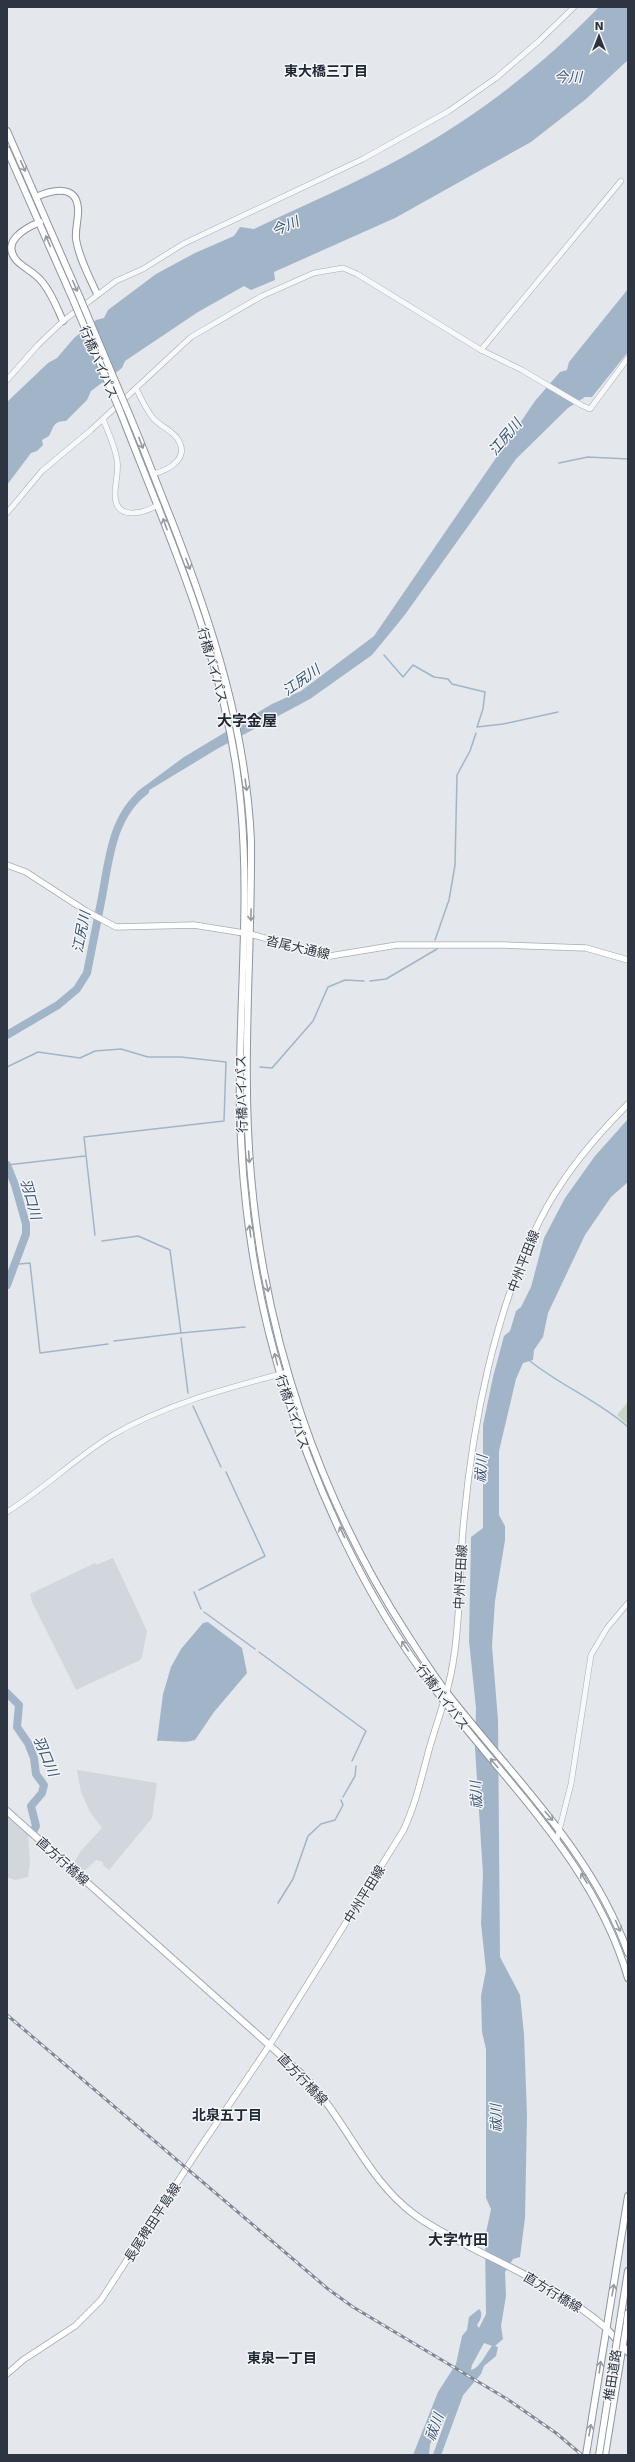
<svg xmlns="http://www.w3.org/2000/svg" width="635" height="2462" viewBox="0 0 635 2462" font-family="'DejaVu Sans','Noto Sans JP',sans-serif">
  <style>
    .built { fill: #d2d6dd }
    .green { fill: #cad4c6 }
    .water { fill: #a2b5c8; fill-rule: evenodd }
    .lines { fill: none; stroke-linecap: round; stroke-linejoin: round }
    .stream { stroke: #a2b5c8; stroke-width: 1.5 }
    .river { stroke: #a2b5c8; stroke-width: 8 }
    .tertiary-casing { stroke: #a9aeb5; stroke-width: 6 }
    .secondary-casing { stroke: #a9aeb5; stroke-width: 7 }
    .primary-casing { stroke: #a4abb6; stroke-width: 8 }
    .trunk-casing { stroke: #8c95a1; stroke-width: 8 }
    .tertiary { stroke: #f7f8f9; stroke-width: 5 }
    .secondary { stroke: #fff; stroke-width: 5.5 }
    .primary { stroke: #fff; stroke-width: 6 }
    .trunk { stroke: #fff; stroke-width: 6 }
    .rail-casing { stroke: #7f8794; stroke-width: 3 }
    .rail { stroke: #f4f6f8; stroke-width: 1.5; stroke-dasharray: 4.5; stroke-linecap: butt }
    .trunk-bridge-casing { stroke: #8c95a1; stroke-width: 8; stroke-linecap: butt }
    .trunk-bridge { stroke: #fff; stroke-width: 6 }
    .oneway { stroke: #969aa0 }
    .labels { text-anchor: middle; stroke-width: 3; stroke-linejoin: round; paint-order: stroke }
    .street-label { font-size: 13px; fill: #2d3542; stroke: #f4f6f8 }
    .neighbourhood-label { font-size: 14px; font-weight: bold; fill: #1f2634; stroke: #f4f6f8 }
    .water-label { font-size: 14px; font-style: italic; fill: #395474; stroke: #f4f6f8 }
    .quarter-label { font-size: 15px; font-weight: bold; fill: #1f2634; stroke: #f4f6f8 }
  </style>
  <rect width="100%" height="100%" fill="#e4e7eb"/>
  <g class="built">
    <polygon points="113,1558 147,1631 142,1657 140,1660 76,1690 32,1602 30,1594 95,1563 96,1565"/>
    <polygon points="77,1770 157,1783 152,1818 109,1870 103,1865 103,1862 96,1860 82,1873 73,1864 81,1851 102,1828 90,1812 81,1792"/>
    <polygon points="7,1815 28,1834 30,1863 28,1877 15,1880 7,1877"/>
  </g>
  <polygon class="green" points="628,1402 628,1425 617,1415"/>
  <g class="water">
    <path d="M 599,7 L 628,7 L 628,60 L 586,99 L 531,142 L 395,218 L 274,272 L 275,280 L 251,290 L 244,286 L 198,312 L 125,361 L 122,368 L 91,391 L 87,400 L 66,421 C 54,421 54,426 49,436 L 42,440 L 43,445 L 37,451 L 31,453 L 7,485 L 7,402 L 48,363 L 57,358 L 74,338 L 96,320 L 104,318 L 108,310 L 156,274 L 195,253 L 234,236 L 240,227 L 254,229 C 304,205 356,183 405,156 C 477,116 541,67 599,7 Z"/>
    <polygon points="628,289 628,352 592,397 585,397 568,408 516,459 404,616 372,655 310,699 217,749 128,803 138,791 184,757 272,704 301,691 374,636 535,401 560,372 567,370 569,362"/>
    <path d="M 628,1119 L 628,1182 L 611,1197 L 585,1235 L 548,1313 L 543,1337 L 534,1350 L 533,1360 L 523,1363 L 516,1379 L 499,1451 L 499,1515 L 505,1526 L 505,1540 L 495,1601 L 492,1646 L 498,1720 L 500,1957 L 520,1995 L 524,2034 L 527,2115 L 525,2218 L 520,2257 L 513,2259 L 505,2272 L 506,2296 L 501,2326 L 503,2339 L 495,2346 L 498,2347 L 496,2356 L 484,2366 L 481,2374 L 448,2413 L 430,2444 L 429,2455 L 413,2455 L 438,2392 L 456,2364 L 462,2336 L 467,2330 L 469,2317 L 479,2309 C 484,2314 480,2320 477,2325 L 479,2328 L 486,2314 L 485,2238 L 491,2209 L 486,2198 L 486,2049 L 482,2032 L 481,1996 L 486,1970 L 481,1923 L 483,1874 L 475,1748 L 476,1708 L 469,1641 L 471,1537 L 483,1528 L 483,1425 L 493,1377 L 504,1336 L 510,1331 L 516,1311 L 521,1307 L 531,1287 L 544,1238 L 565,1198 L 595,1156 ZM 484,2343 L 492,2346 C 486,2353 480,2368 471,2370 L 472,2365 Z"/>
    <path d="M 208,1622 L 242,1648 L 247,1673 L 214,1712 L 195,1740 C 183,1744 168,1740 157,1741 L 163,1694 L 171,1667 L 181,1649 L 203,1623 Z"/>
  </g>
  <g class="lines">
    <g class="stream">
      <polyline points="559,463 588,457 628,459"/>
      <polyline points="384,655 403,677 413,665 434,677 448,679 452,684 485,692 483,709 477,727 503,724 558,712"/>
      <polyline points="435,940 449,900 455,865 457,775 470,751 476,733"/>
      <polyline points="370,981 386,979 437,949"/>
      <polyline points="7,1067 38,1052 80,1058 95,1051 121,1049 148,1057 181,1057 226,1062 224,1121 84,1137 95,1235"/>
      <polyline points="260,1067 272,1068 313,1021 328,987 345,980 364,981"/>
      <polyline points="7,1165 85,1156"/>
      <polyline points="102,1241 138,1236 170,1250 181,1333 245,1327"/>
      <polyline points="19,1264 30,1263 40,1353 108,1344"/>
      <polyline points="181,1338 188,1393"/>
      <polyline points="114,1341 181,1333"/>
      <path d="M 530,1361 C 561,1386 599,1401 628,1427"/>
      <polyline points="193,1406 221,1467"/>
      <polyline points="199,1590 265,1556 226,1472"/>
      <polyline points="194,1592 201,1609"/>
      <polyline points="204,1612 255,1649"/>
      <polyline points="259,1652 366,1731 352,1761"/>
      <polyline points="343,1797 355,1776 356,1766"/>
      <polyline points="278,1903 293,1879 308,1836 321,1824 335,1820 343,1805 341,1800"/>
    </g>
    <g class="river">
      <path d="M 7,1035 L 58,1005 L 77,989 L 87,973 C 92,948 97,922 102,897 C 109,860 112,816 145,791"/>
      <polyline points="7,1165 15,1185 26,1224 26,1234 7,1285"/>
      <polyline points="7,1693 19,1705 17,1727 28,1743 34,1758 36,1774 44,1785 42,1793 31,1806 36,1826 34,1830"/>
      <polyline points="437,2455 460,2392"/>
    </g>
    <defs>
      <g id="tertiary">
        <polyline points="481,350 621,181"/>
        <polyline points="7,380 38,345 63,321 116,281 143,269 183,244 363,159 449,111 496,78 539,41 574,7"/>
        <path d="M 136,388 C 141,399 146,409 153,418 C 160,426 171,430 177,438 C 191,458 169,470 153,474"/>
        <path d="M 103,419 C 108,432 115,446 117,460 C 119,472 115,483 115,494 C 115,522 144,513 158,505"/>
        <polyline points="7,513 42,471 91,430 191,337 262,296 314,273 343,268 357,274 481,350 522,370 581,405 590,409 628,358"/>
        <path d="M 7,1512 C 44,1489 74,1459 111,1436 C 165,1404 228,1388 288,1372"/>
        <polyline points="557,1839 571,1784 591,1655 607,1628 628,1603"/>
      </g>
      <g id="secondary">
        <polyline points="7,865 26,872 86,911 116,927 194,925 250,934 330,956 397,945 504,945 586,948 628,960"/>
        <path d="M 7,2374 L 23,2360 L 75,2326 L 101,2300 L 197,2152 L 269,2046 L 403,1831 C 416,1804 422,1775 430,1746 C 439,1716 450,1687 454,1656 C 461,1611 459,1565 464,1519 C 473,1421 495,1311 539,1222 C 560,1179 594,1138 628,1104"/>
      </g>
      <path id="primary" d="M 7,1811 L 304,2076 C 346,2119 366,2179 415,2215 C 434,2229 456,2239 476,2250 C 522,2273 567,2294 606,2328"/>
      <g id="trunk">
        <polyline points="7,131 80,298"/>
        <polyline points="7,150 74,302"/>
        <path d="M 36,197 C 50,191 76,183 78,208 C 79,218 75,228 76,239 C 79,258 89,276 97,294"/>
        <path d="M 40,222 C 25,228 0,242 17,261 C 25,269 36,273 43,283 C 52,294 57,308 63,321"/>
        <path d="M 126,407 C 142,444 156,482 171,519 C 212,624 246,728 251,841 C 252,953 241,1065 251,1176 C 265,1338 319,1498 407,1634 C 420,1654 433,1675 448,1694 C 513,1778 592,1851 628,1953"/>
        <path d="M 120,411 C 170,540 229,667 241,807 C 249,894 241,982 240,1070 C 238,1174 252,1281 282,1380 C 314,1485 364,1596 431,1684 C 502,1780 593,1859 628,1978"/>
        <polyline points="620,2321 628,2271"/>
        <polyline points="606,2328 628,2352"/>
        <polyline points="586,2455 628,2196"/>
        <polyline points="605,2455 628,2313"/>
      </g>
    </defs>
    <use href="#tertiary" class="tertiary-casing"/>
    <use href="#secondary" class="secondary-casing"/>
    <use href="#primary" class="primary-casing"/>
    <use href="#trunk" class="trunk-casing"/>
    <use href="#tertiary" class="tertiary"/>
    <use href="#secondary" class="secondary"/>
    <use href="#primary" class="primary"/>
    <use href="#trunk" class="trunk"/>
    <defs>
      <polyline id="rail" points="7,2015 328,2289 353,2307 507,2399 556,2433 582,2455"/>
    </defs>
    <use href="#rail" class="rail-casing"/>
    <use href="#rail" class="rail"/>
    <defs>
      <g id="trunk-bridge">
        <polyline points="80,298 126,407"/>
        <polyline points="74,302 120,411"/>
        <polyline points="599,2455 620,2321"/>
      </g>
    </defs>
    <use href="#trunk-bridge" class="trunk-bridge-casing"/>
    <use href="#trunk-bridge" class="trunk-bridge"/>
  </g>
  <defs><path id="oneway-shaft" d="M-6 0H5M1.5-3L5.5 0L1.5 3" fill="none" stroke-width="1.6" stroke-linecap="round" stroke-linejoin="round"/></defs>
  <g class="oneway">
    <use href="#oneway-shaft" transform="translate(23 166) rotate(66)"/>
    <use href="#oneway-shaft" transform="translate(48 241) rotate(-113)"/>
    <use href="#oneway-shaft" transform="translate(75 286) rotate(67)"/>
    <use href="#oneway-shaft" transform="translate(141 443) rotate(69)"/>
    <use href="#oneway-shaft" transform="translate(165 524) rotate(-110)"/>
    <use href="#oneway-shaft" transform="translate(188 564) rotate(69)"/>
    <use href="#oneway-shaft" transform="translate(246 785) rotate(82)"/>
    <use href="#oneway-shaft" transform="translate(251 915) rotate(91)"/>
    <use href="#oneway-shaft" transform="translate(249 1157) rotate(86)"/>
    <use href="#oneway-shaft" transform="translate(250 1231) rotate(-98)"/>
    <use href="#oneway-shaft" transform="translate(267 1286) rotate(78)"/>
    <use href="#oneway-shaft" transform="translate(276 1359) rotate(-104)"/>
    <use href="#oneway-shaft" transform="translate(342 1532) rotate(-115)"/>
    <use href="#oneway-shaft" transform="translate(405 1646) rotate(-124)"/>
    <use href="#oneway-shaft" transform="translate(494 1763) rotate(-130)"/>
    <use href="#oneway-shaft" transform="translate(549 1816) rotate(50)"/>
    <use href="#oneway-shaft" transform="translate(584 1878) rotate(-121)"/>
    <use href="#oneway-shaft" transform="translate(618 1926) rotate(66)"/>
    <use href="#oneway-shaft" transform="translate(613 2290) rotate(-80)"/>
    <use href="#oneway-shaft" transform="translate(600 2367) rotate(-82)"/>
    <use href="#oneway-shaft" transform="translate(590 2430) rotate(-80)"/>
  </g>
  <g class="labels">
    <g class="street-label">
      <text transform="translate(99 362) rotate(67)" y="5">行橋バイパス</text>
      <text transform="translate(213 665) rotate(74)" y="5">行橋バイパス</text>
      <text transform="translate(298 947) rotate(13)" y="5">沓尾大通線</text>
      <text transform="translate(241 1094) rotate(-91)" y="5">行橋バイパス</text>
      <text transform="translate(523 1261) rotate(-69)" y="5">中州平田線</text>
      <text transform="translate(293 1412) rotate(71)" y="5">行橋バイパス</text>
      <text transform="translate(460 1577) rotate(-87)" y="5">中州平田線</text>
      <text transform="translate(443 1697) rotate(53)" y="5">行橋バイパス</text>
      <text transform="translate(63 1861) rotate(42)" y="5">直方行橋線</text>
      <text transform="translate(364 1894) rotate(-58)" y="5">中州平田線</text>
      <text transform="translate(303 2079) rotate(46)" y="5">直方行橋線</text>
      <text transform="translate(152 2222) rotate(-57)" y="5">長尾稗田平島線</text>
      <text transform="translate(553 2292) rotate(31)" y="5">直方行橋線</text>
      <text transform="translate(612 2375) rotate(-81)" y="5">椎田道路</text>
    </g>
    <g class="neighbourhood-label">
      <text x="326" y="76">東大橋三丁目</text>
      <text x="227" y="2120">北泉五丁目</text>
      <text x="282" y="2363">東泉一丁目</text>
    </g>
    <g class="water-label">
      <text x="568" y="82">今川</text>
      <text transform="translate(285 226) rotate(-23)" y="5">今川</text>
      <text transform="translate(505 437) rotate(-50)" y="5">江尻川</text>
      <text transform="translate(301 680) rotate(-35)" y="5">江尻川</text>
      <text transform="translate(81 932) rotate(-79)" y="5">江尻川</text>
      <text transform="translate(31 1199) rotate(74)" y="5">羽口川</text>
      <text transform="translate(481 1469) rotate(-86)" y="5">祓川</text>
      <text transform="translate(46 1756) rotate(67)" y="5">羽口川</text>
      <text transform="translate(476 1795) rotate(-93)" y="5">祓川</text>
      <text transform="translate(496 2118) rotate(-91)" y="5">祓川</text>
      <text transform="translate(434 2427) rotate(-70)" y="5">祓川</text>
    </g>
    <g class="quarter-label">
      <text x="247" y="726">大字金屋</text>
      <text x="458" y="2245">大字竹田</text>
    </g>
  </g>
  <rect width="635" height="2462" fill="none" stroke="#2d3542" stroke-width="16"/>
  <g transform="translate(599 36)" stroke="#f4f6f8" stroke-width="3" paint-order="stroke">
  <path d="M0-3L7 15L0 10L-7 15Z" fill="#2d3542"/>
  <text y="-6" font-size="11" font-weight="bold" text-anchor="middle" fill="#2d3542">N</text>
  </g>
</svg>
